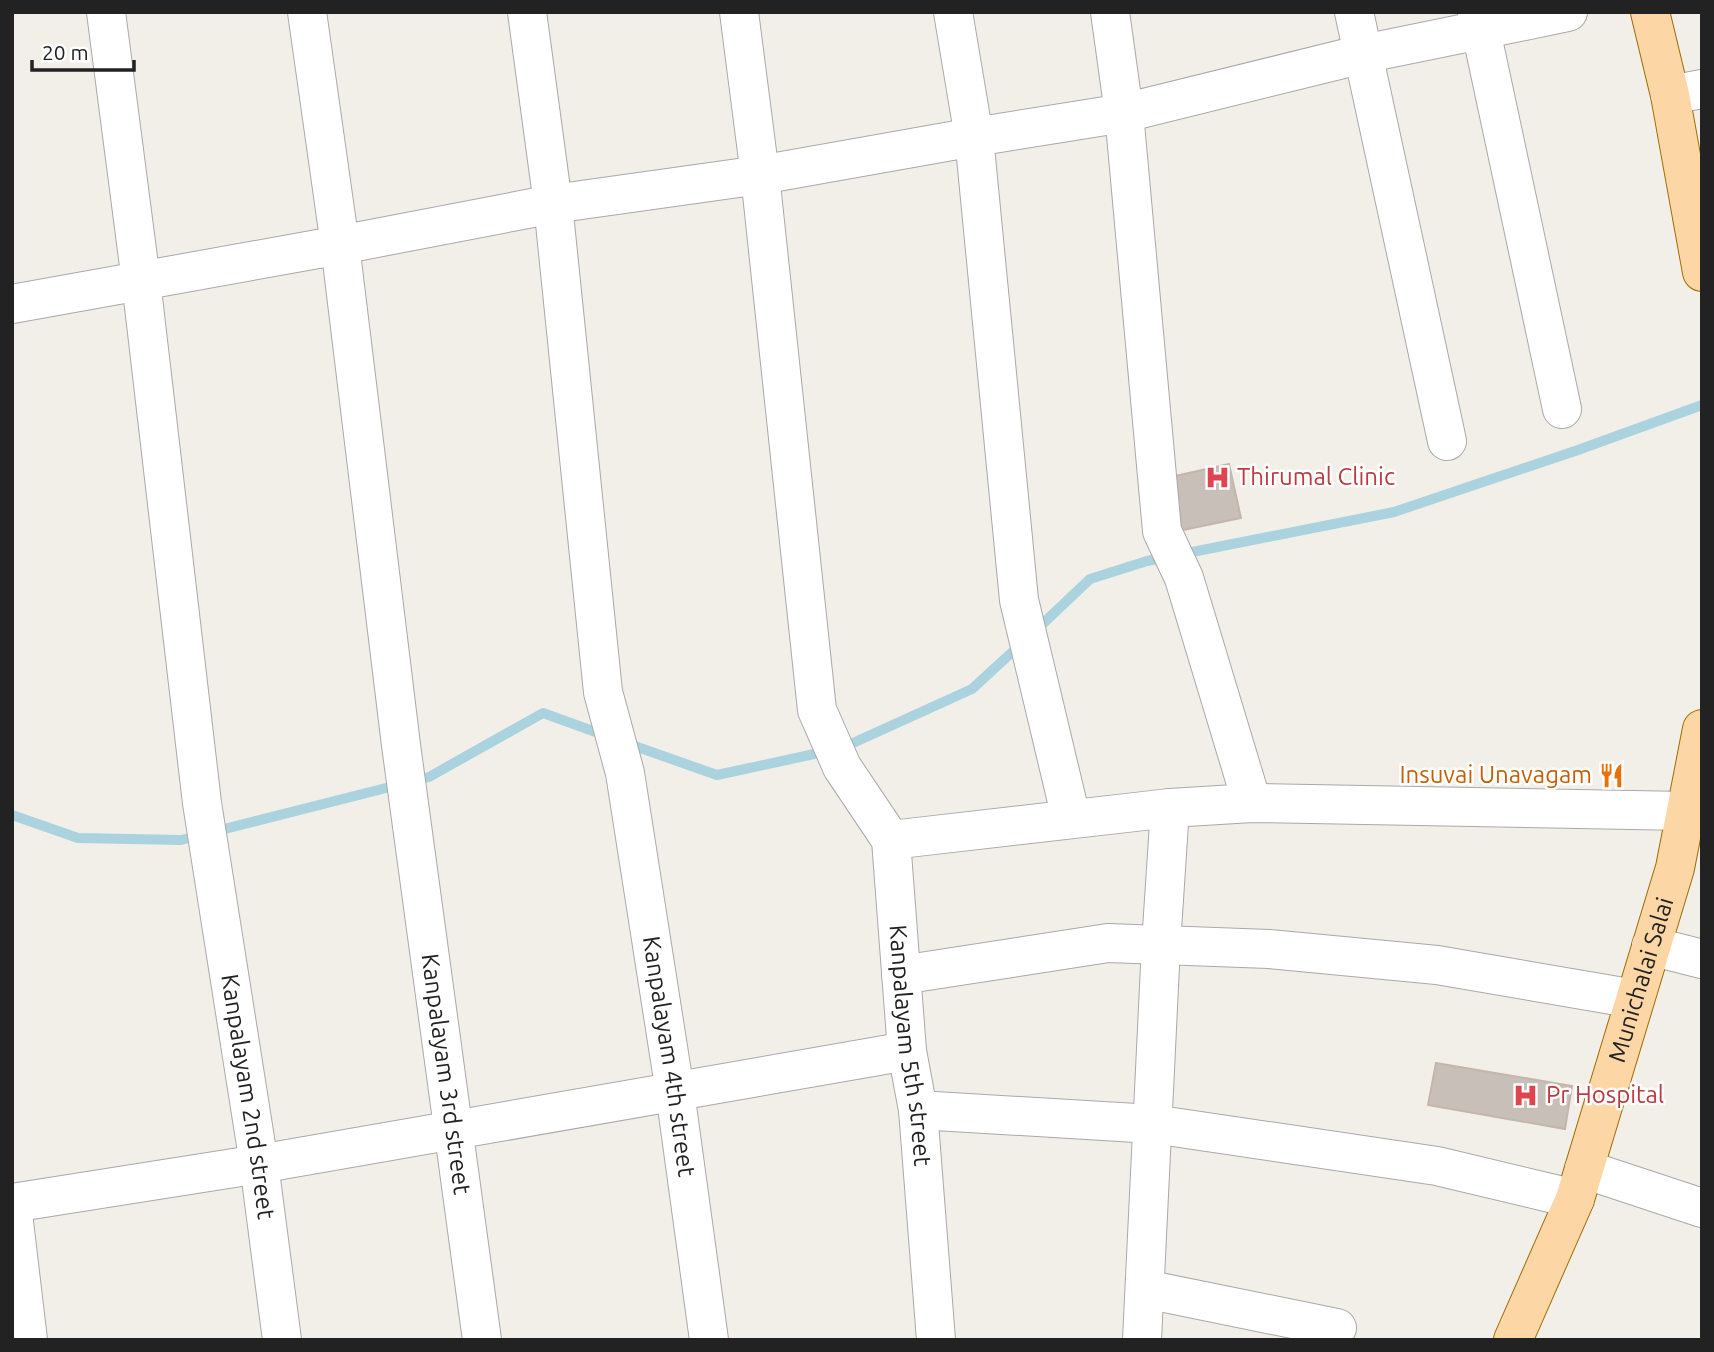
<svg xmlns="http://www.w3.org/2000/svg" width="1714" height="1352" viewBox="0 0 1714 1352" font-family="Ubuntu,sans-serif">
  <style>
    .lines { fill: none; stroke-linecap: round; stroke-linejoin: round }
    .stream { stroke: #aad3df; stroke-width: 10 }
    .building { fill: #c7bfb8; stroke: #c4b6ab; stroke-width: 2 }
    .minor-casing { stroke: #a9a9a9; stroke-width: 40 }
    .major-casing { stroke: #a06b00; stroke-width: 40 }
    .minor { stroke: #fff; stroke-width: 38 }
    .major { stroke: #fcd6a4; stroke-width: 38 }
    .labels { text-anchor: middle; stroke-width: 5; stroke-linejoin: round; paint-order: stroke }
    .health-label { font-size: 24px; fill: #be3a42; stroke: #fff; text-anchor: start }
    .food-label { font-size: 24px; fill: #c56008; stroke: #fff; text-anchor: end }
    .street-label { font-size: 24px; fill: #222; stroke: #fff }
  </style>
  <rect width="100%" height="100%" fill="#f2efe9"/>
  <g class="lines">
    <g class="stream">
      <polyline points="1034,632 1090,579 1147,561 1394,512 1578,450 1702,405"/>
      <polyline points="626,743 717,775 842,748 972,689 1022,643"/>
      <polyline points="414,781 429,777 543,713 604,735"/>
      <polyline points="12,815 78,838 181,840 398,785"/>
    </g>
  </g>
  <g class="building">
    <polygon points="1229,464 1241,518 1178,531 1166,478"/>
    <polygon points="1436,1063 1572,1086 1565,1129 1428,1105"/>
  </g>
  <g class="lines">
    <defs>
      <g id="minor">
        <path id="s1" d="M 106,12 L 141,281 L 202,803 L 259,1164 L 282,1340"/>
        <path id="s2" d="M 307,12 L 340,245 L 401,745 L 482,1340"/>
        <path id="s3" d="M 527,12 L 553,204 L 603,692 L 625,773 L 675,1092 L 709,1340"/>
        <path id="s4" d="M 739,12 L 760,175 L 817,710 L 842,767 L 891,840 L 907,1051 L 918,1110 L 936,1340"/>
        <polyline points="953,12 974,137 1019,600 1071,818"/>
        <polyline points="1110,12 1124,113 1162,531 1184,578 1252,803"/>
        <polyline points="1354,12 1447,441"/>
        <polyline points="1477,12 1562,409"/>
        <polyline points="1670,95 1702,89"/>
        <polyline points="12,304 340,245 553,204 760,175 974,137 1124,113 1363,54 1568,12"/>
        <polyline points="891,840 1170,808 1252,803 1686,811 1702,815"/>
        <polyline points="1651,946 1702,959"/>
        <polyline points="901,975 1108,943 1269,949 1437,965 1635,999"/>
        <polyline points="918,1110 1153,1124 1437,1166 1575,1199"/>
        <polyline points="1584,1169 1702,1208"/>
        <polyline points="12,1203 259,1164 907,1051"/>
        <polyline points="12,1205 28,1340"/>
        <polyline points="1145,1289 1337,1328"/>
        <polyline points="1142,1340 1161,945 1170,808"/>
      </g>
      <g id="major">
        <polyline points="1650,12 1670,95 1702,272"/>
        <path id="s5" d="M 1513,1340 L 1575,1199 L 1584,1169 L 1675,868 L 1702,729"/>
      </g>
    </defs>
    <use href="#minor" class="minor-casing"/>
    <use href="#major" class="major-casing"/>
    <use href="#minor" class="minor"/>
    <use href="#major" class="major"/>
  </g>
  <defs>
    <symbol id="hospital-bare" viewBox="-9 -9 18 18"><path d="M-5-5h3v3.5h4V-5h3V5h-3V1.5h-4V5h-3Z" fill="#e0444e" stroke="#fff" stroke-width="2.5" paint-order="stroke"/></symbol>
    <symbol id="restaurant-bare" viewBox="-9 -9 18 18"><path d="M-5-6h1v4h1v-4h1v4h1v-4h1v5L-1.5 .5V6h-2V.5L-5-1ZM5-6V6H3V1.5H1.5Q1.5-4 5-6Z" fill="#e8710a" stroke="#fff" stroke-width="2.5" paint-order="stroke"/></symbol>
  </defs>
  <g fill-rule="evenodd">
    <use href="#hospital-bare" x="1200" y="460" width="35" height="35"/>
    <use href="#restaurant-bare" x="1594" y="758" width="35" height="35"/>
    <use href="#hospital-bare" x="1508" y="1078" width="35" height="35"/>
  </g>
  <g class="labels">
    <g class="health-label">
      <text x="1237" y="485">Thirumal Clinic</text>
      <text x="1546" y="1103">Pr Hospital</text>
    </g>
    <g class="food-label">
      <text x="1592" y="783">Insuvai Unavagam</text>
    </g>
    <g class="street-label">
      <text dy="8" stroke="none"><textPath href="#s5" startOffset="383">Munichalai Salai</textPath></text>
      <text dy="8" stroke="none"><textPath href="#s4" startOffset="1059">Kanpalayam 5th street</textPath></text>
      <text dy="8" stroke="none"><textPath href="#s3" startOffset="1055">Kanpalayam 4th street</textPath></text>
      <text dy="8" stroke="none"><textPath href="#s2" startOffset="1071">Kanpalayam 3rd street</textPath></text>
      <text dy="8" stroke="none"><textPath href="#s1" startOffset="1094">Kanpalayam 2nd street</textPath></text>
    </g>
  </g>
  <rect width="1714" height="1352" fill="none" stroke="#222222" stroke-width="28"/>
  <path d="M32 60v10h102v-10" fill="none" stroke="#222222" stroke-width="3.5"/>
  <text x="42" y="60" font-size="21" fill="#222222" stroke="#ffffff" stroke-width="5" paint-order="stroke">20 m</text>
</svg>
